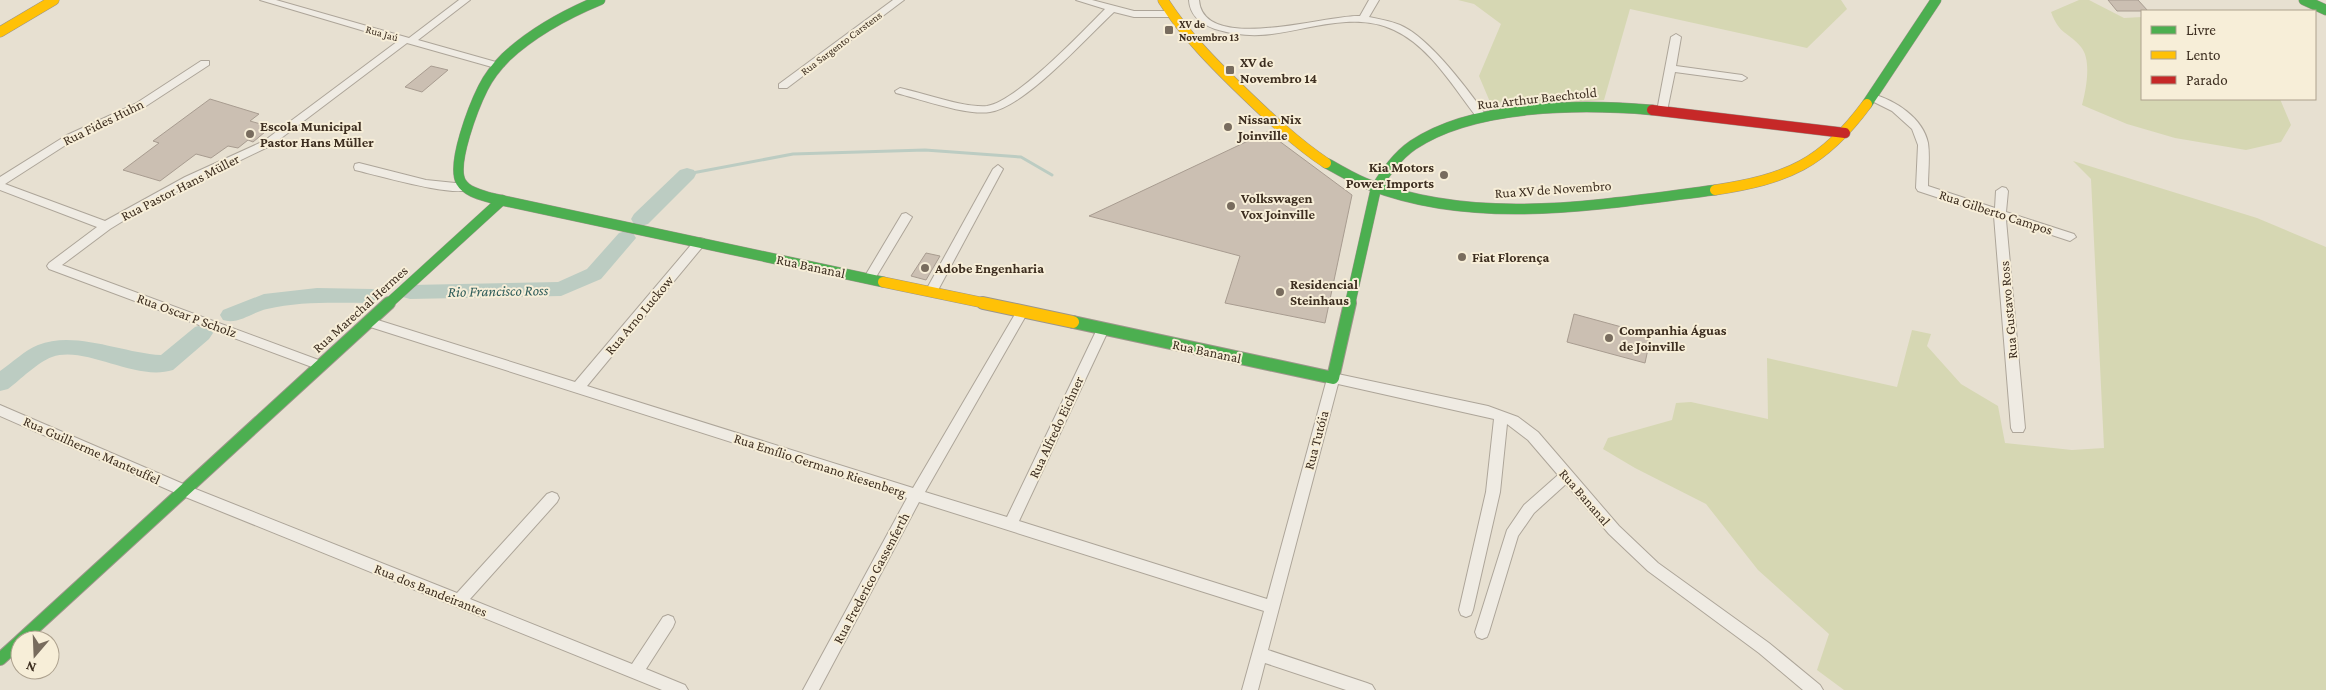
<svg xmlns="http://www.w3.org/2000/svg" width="2326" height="690" viewBox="0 0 2326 690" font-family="'Crimson Pro',serif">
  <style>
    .green { fill: #d6d7b3 }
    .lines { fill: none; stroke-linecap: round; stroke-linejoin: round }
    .stream { stroke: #bcccc2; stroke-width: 3 }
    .river { fill: #bcccc2; fill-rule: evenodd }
    .building { fill: #cbbfb2; stroke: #a89c90 }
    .street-casing { stroke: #ada599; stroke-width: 2 }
    .fast-far1-casing { stroke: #9c958a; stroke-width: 11 }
    .fast-casing { stroke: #9c958a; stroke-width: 14 }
    .slow-far1-casing { stroke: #9c958a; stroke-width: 11 }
    .slow-casing { stroke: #9c958a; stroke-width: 14 }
    .jam-casing { stroke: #9c958a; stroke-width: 11 }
    .street { fill: #efebe3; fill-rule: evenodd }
    .fast-far1 { stroke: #4caf50; stroke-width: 10 }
    .fast { stroke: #4caf50; stroke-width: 12 }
    .slow-far1 { stroke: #ffc107; stroke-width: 10 }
    .slow { stroke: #ffc107; stroke-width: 12 }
    .jam { stroke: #c62828; stroke-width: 10 }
    .poi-dot { fill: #786c5e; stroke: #f7eed8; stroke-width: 2 }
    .labels { text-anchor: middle; stroke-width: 4; stroke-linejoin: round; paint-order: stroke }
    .far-poi-label { font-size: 11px; font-weight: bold; fill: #3d2e20; stroke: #f7eed8; text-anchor: start }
    .far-street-label { font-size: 11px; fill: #3d2e20; stroke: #f7eed8 }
    .poi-label { font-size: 14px; font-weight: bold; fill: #3d2e20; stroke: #f7eed8; text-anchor: start }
    .street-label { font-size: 14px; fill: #3d2e20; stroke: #f7eed8 }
    .water-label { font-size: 15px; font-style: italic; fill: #2f5d5a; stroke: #f7eed8 }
  </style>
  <rect width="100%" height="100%" fill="#e7e0d1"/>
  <g class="green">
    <polygon points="1458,0 1841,0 1847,9 1807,48 1630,9 1604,100 1549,104 1490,102 1479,76 1501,24 1474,4"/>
    <path d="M 2079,0 L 2089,0 L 2124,18 L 2142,17 L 2142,99 L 2280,99 L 2291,125 L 2281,142 L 2246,150 L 2175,138 L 2127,124 L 2082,105 C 2086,90 2092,60 2081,47 C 2068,31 2060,36 2051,12 Z"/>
    <polygon points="2073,161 2257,218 2326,247 2326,690 1844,690 1817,670 1829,634 1758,570 1706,504 1635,468 1603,449 1608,438 1672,420 1676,403 1691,402 1768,419 1767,358 1897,387 1912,330 1931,334 1927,346 1961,384 1998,406 2005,443 2072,450 2104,448 2091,179"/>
  </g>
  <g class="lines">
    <polyline class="stream" points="687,174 793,154 925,150 1021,157 1052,175"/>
    <g class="river">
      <polygon points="687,168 694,170 696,174 694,178 648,224 641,226 634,224 631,219 634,214 680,170"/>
      <polygon points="626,231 633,233 636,238 601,279 561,296 410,299 403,297 400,292 403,287 410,285 558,282 587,269 619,233"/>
      <path d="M 317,288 L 372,289 L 379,291 L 382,296 L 379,301 L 372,303 C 337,303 301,301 267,309 C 252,312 238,325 223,320 L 220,315 L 223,310 L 264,294 Z"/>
      <path d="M 202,325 L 209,327 L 213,333 L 209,339 L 173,370 C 135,382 86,345 52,357 C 38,362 20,380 8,389 L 0,391 L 0,371 C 12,363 25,350 38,345 C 75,330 122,353 161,355 L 195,327 Z"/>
    </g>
  </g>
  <g class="building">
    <polygon points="2108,0 2138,0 2148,11 2117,11"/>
    <polygon points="431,66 448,70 422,92 405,87"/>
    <polygon points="210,99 259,114 250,121 271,127 253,142 248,140 238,148 228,146 211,158 196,154 160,181 123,170 159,143 153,141"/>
    <polygon points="1267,132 1352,195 1325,323 1225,303 1240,256 1089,216"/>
    <polygon points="926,253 940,256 926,280 911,276"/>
    <polygon points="1574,314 1651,335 1645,363 1567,342"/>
  </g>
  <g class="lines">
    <defs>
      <g id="street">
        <polygon points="260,0 276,0 409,38 459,0 470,0 418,40 503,64 504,66 499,69 407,43 272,145 193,183 136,213 110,229 62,265 324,362 326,365 324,368 320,370 49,269 47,266 49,263 97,227 0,190 0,177 67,135 135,104 201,61 209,61 209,65 143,108 75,139 5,184 105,221 185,177 264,141 398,41"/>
        <polygon points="893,0 904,0 787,88 779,88 779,84"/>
        <path d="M 1076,0 L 1092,0 L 1134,11 L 1171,11 L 1176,14 L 1171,17 L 1134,17 L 1114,12 C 1087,37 1025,107 990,112 C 967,116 920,99 896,93 L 895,91 L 900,88 C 923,93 964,108 987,106 C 1016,102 1082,32 1105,9 Z"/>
        <path d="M 1189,0 L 1199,0 C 1203,55 1328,14 1360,16 L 1369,0 L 1379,0 L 1369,17 C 1379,19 1390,21 1400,25 C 1430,38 1469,91 1488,118 L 1483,121 L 1479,120 C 1455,90 1431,47 1394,30 C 1380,23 1361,21 1346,22 C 1297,25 1267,45 1215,29 C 1201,24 1190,16 1189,0 Z"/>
        <polygon points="1676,34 1681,37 1676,66 1742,75 1747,78 1742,81 1675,72 1667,111 1666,113 1658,113 1657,111 1671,37"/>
        <path d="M 1872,94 C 1895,100 1923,118 1928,143 C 1930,157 1928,172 1928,186 L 1995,208 L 1996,191 L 2002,187 L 2006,188 L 2008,191 L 2006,212 L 2074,234 L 2076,237 L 2070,241 L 2006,220 L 2025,428 L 2023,432 L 2013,432 L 2011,428 L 1994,216 L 1918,191 L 1916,188 L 1918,145 L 1912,129 L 1892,111 L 1868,99 L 1867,97 Z"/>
        <path d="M 359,163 L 426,180 L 465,184 L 471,188 C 461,200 373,174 355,170 L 354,167 L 355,164 Z"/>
        <polygon points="998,165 1003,169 937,292 931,296 927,295 925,292 993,169"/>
        <polygon points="906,213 912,217 873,282 865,282 863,279 865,276 902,214"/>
        <polygon points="700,238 704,239 706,242 704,245 587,386 913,488 1018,309 1026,309 1028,312 925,492 1007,517 1097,329 1103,324 1107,326 1109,329 1019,521 1267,599 1328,375 1333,373 1488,406 1518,417 1538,432 1619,526 1658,563 1769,643 1820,685 1823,690 1803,690 1759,653 1648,571 1609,534 1566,484 1534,513 1518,536 1489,632 1487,637 1482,639 1477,637 1475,632 1507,530 1524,505 1558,475 1528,440 1507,424 1500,492 1473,610 1471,615 1466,617 1461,615 1459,610 1486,492 1494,419 1338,384 1268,650 1367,683 1372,685 1375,690 1346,690 1265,663 1258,690 1242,690 1264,611 919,502 819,690 803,690 907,498 364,325 362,322 368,317 575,382 696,239"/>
        <polygon points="0,405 188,486 457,593 547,494 552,492 557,494 559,498 557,502 470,599 632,664 663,617 668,615 673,617 675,622 673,627 646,669 685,685 688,690 662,690 178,494 0,416"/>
      </g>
      <g id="fast-far1">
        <path d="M 600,0 C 566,14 533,32 506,57 C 497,66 489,76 483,88 C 474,106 451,164 461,182 C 467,192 481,195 491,198 L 883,282"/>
        <polyline points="2304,0 2326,10"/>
        <polyline points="1867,104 1936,0"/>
        <path d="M 1326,163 C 1340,170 1355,180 1370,185 C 1479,227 1603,204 1715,190"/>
        <path d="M 1376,188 C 1386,172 1397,156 1413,145 C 1474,104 1581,104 1652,110"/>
        <polyline points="388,304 502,200"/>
        <polyline points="1350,304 1376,188"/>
      </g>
      <g id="fast">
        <polyline points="1073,322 1333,378 1350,303"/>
        <polyline points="21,640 389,303"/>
        <polyline points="0,659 20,641"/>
      </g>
      <g id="slow-far1">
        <path d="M 1163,0 C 1185,35 1214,64 1244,93 C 1270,118 1296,143 1326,163"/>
        <polyline points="0,32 54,0"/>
        <path d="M 1715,190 C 1787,179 1823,164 1867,104"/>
        <polyline points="883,282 989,304"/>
      </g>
      <polyline id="slow" points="983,303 1073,322"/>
      <polyline id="jam" points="1652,110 1845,133"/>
    </defs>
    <use href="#street" class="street-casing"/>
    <use href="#fast-far1" class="fast-far1-casing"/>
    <use href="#fast" class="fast-casing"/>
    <use href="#slow-far1" class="slow-far1-casing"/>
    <use href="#slow" class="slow-casing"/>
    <use href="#jam" class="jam-casing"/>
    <use href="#street" class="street"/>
    <use href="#fast-far1" class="fast-far1"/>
    <use href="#fast" class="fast"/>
    <use href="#slow-far1" class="slow-far1"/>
    <use href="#slow" class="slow"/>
    <use href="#jam" class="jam"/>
  </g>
  <g class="poi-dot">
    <rect x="1164" y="25" width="10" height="10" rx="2.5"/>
    <rect x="1225" y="65" width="10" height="10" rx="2.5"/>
    <circle cx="1228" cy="127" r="5"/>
    <circle cx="250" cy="134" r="5"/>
    <circle cx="1444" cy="175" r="5"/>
    <circle cx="1231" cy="206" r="5"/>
    <circle cx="1462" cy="257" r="5"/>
    <circle cx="925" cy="268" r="5"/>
    <circle cx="1280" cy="292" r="5"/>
    <circle cx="1609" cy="338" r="5"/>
  </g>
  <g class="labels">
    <g class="far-poi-label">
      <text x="1179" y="28">XV de<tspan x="1179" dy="13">Novembro 13</tspan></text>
    </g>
    <g class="far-street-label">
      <text transform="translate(382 33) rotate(16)" y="4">Rua Jaú</text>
      <text transform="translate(841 43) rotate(-37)" y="4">Rua Sargento Carstens</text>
    </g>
    <g class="poi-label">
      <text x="1240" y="67">XV de<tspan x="1240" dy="16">Novembro 14</tspan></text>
      <text x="1238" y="124">Nissan Nix<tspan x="1238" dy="16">Joinville</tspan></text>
      <text x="260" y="131">Escola Municipal<tspan x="260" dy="16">Pastor Hans Müller</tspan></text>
      <text x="1434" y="172" text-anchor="end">Kia Motors<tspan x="1434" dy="16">Power Imports</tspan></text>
      <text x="1241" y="203">Volkswagen<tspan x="1241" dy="16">Vox Joinville</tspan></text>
      <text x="1472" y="262">Fiat Florença</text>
      <text x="935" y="273">Adobe Engenharia</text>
      <text x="1290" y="289">Residencial<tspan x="1290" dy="16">Steinhaus</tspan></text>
      <text x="1619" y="335">Companhia Águas<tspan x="1619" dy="16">de Joinville</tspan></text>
    </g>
    <g class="street-label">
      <text transform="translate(1537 98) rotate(-6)" y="5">Rua Arthur Baechtold</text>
      <text transform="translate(103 122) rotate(-26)" y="5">Rua Fides Huhn</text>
      <text transform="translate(180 187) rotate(-27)" y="5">Rua Pastor Hans Müller</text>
      <text transform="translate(1553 189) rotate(-4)" y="5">Rua XV de Novembro</text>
      <text transform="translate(1996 212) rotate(18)" y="5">Rua Gilberto Campos</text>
      <text transform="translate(811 266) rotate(12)" y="5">Rua Bananal</text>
      <text transform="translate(360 309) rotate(-42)" y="5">Rua Marechal Hermes</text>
      <text transform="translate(2008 310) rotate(-95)" y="5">Rua Gustavo Ross</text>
      <text transform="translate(187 315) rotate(20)" y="5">Rua Oscar P Scholz</text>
      <text transform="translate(639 315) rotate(-50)" y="5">Rua Arno Luckow</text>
      <text transform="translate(1207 351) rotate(12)" y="5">Rua Bananal</text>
      <text transform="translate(1056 427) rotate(-65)" y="5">Rua Alfredo Eichner</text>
      <text transform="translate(1316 440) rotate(-75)" y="5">Rua Tutóia</text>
      <text transform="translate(92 450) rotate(24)" y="5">Rua Guilherme Manteuffel</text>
      <text transform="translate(820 465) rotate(18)" y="5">Rua Emílio Germano Riesenberg</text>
      <text transform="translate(1585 497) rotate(49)" y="5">Rua Bananal</text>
      <text transform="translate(871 578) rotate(-62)" y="5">Rua Frederico Gassenferth</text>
      <text transform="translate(431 590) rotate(22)" y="5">Rua dos Bandeirantes</text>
    </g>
    <g class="water-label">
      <text transform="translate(498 291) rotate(-1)" y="5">Rio Francisco Ross</text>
    </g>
  </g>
  <rect x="2141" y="10" width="175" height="90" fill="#f7eed8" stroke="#ada18e"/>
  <rect x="2151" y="26" width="25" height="8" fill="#4caf50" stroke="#ada18e"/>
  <text x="2186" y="35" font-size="15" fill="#3d2e20">Livre</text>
  <rect x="2151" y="51" width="25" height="8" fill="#ffc107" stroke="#ada18e"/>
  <text x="2186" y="60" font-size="15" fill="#3d2e20">Lento</text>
  <rect x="2151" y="76" width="25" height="8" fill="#c62828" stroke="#ada18e"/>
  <text x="2186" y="85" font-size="15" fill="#3d2e20">Parado</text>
  <g transform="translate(35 655) rotate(199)"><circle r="24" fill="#f7eed8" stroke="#ada18e"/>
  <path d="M0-4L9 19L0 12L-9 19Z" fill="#786c5e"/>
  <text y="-8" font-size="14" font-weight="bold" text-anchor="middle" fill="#3d2e20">N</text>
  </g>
</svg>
